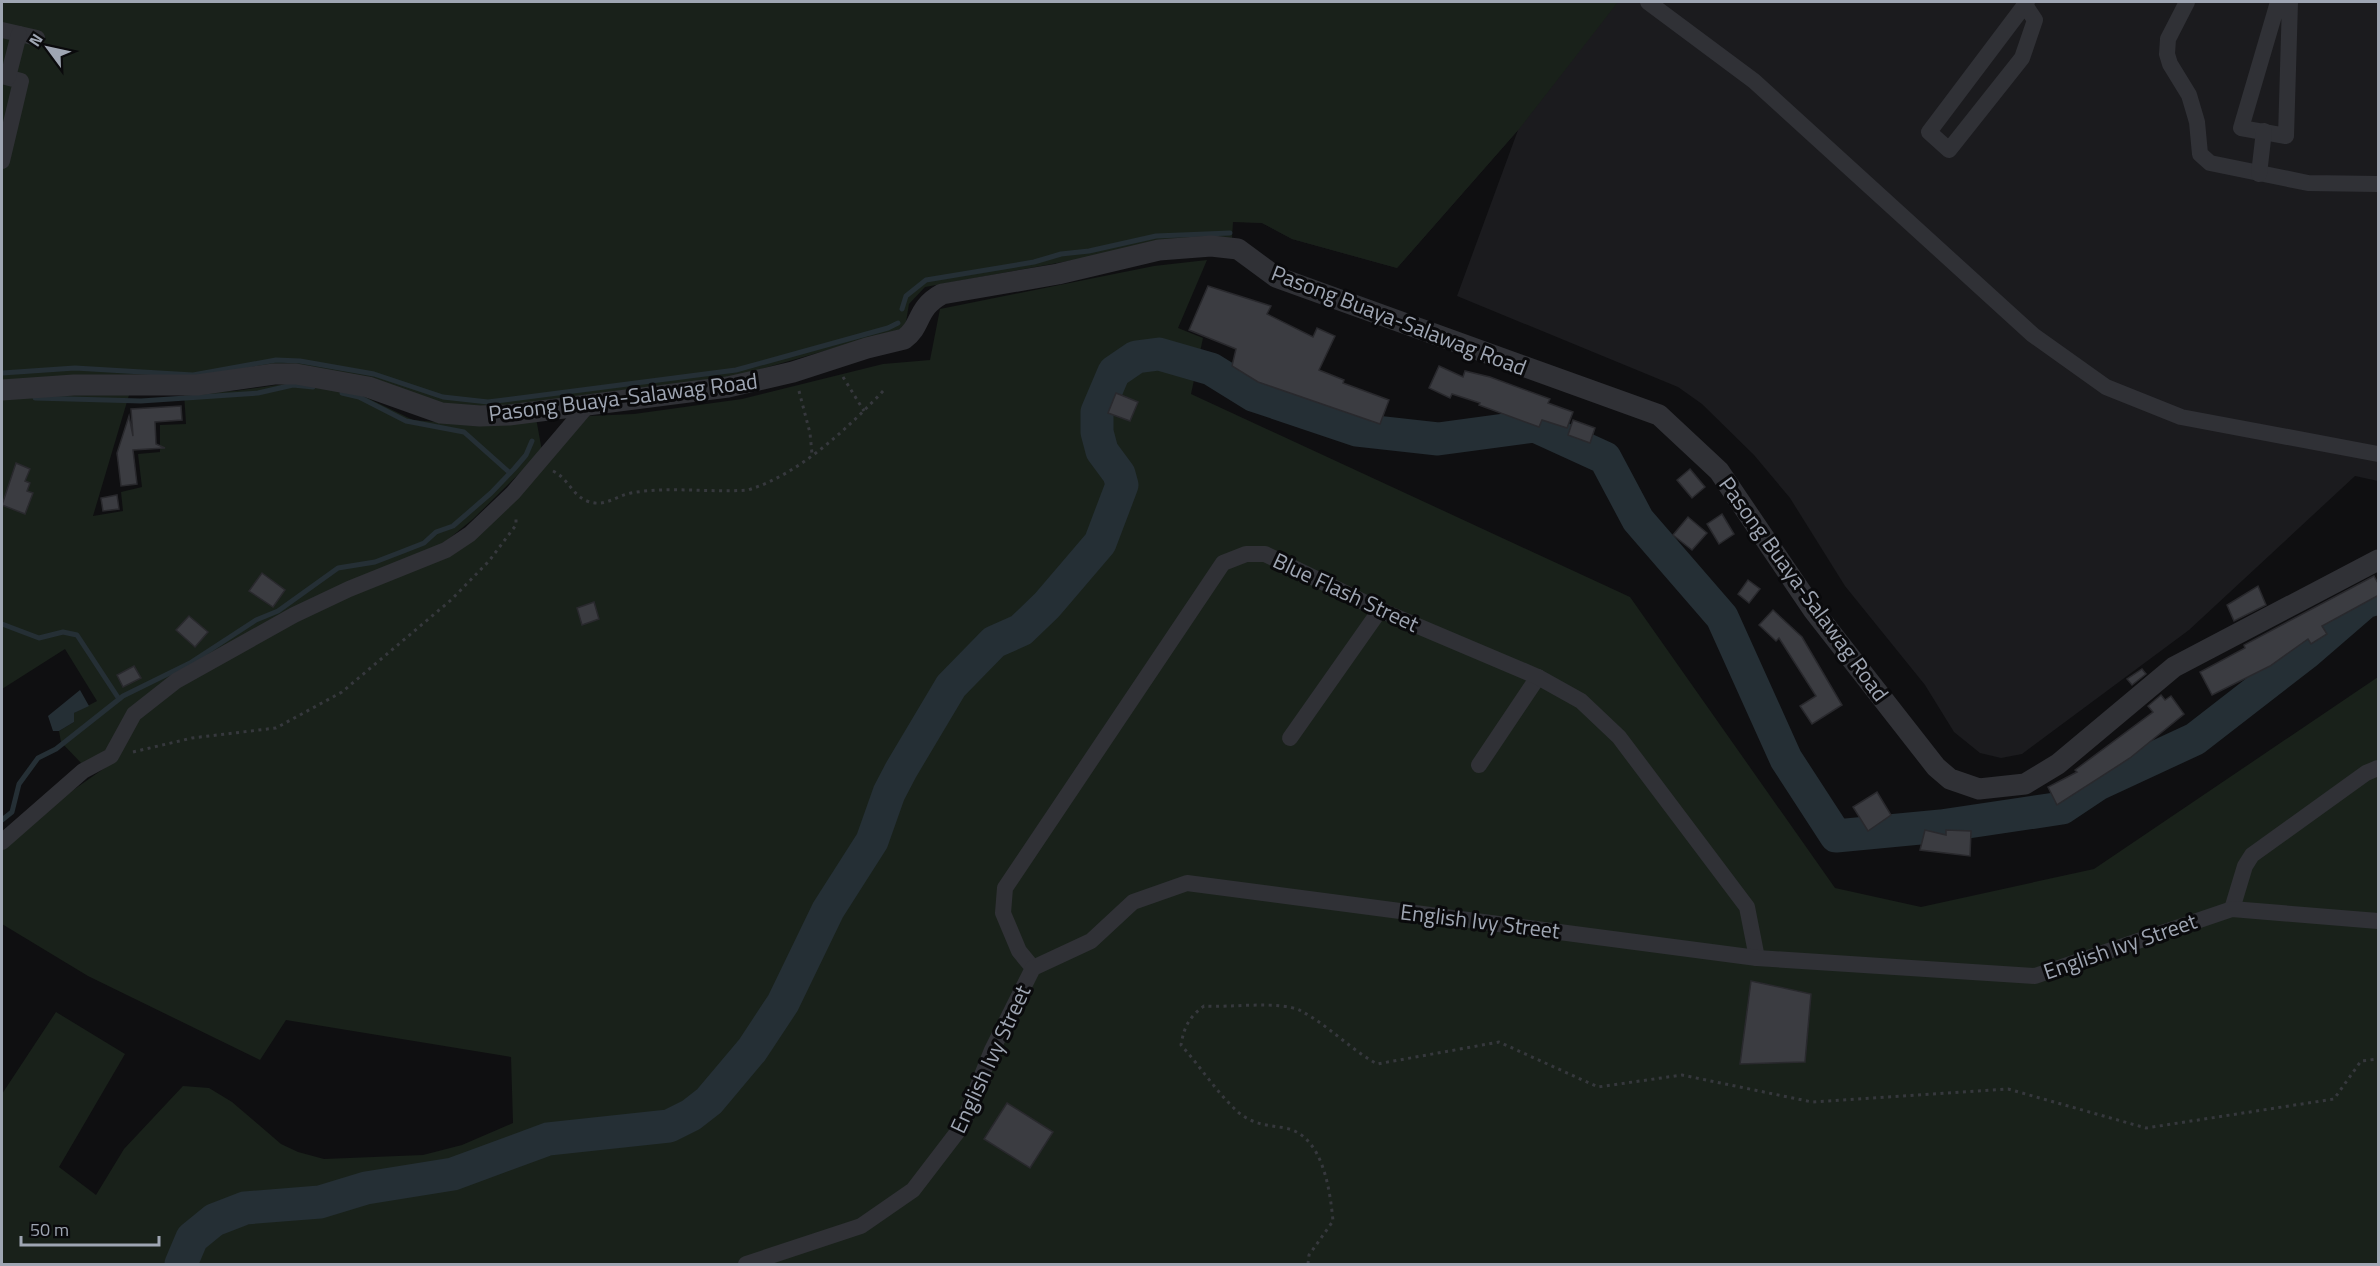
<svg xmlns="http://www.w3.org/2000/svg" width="2380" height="1266" viewBox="0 0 2380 1266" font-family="'Titillium Web',sans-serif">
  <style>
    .built { fill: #1b1b1e }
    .green { fill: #19211a }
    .water { fill: #252f35 }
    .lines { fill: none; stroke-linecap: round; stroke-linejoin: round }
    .stream { stroke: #252f35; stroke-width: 5 }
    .river { stroke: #252f35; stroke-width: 33 }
    .building { fill: #3b3c41; stroke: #29292d; stroke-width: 1.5 }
    .path { stroke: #36383d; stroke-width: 3; stroke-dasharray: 3 4.5; stroke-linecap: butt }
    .minor { stroke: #303136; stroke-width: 16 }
    .tertiary { stroke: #303136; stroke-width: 21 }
    .labels { text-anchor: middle; stroke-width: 6; stroke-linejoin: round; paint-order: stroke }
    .street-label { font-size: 22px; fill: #9fa6b3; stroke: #0a0a0c }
  </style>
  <rect width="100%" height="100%" fill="#0f0f11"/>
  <polygon class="built" points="2,2 2378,2 2378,481 2355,476 2189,630 2022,754 2001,758 1980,753 1954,732 1925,685 1845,586 1790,498 1754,455 1702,404 1678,387 1457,296 1518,130 1397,268 1292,239 1262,223 1224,221"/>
  <g class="green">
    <polygon points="2,2 1618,2 1520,128 1397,268 1292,239 1262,223 1233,222 1232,238 1201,237 925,287 909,304 905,328 737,376 479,409 225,374 2,383"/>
    <polygon points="1207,260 1178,328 1203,338 1191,394 1630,597 1835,888 1921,907 2094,869 2378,677 2378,1264 2,1264 2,1094 56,1012 125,1054 59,1167 96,1195 124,1149 183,1086 209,1088 232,1102 281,1144 298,1152 324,1159 423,1155 462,1145 513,1123 511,1057 286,1020 260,1060 88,976 2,924 2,849 66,795 109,765 145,711 168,692 326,606 397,576 526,487 589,416 634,414 742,399 883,364 930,360 940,309 1154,266"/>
    <polygon points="298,382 351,390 413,420 483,426 536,418 542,451 473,519 445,542 193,667 109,748 83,765 61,742 59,731 74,722 74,713 97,701 65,649 2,689 2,395 129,395 93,516 123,511 121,492 142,487 138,454 160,452 160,425 186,424 184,393 234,391"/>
  </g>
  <polygon class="water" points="80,690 89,706 74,713 74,722 59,731 53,731 48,716"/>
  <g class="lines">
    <g class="stream">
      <polyline points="902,309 906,296 926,280 1034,262 1061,254 1089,251 1156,236 1230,233"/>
      <polyline points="2,373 75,368 193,375 276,360 300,361 374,374 443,397 488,402 736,370 888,328 898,323"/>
      <polyline points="342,393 359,397 406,421 464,432 510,473"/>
      <polyline points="35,398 141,401 258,393 293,385 313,387"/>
      <polyline points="2,624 39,638 63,632 77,635 119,699"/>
      <polyline points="2,820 12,812 19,784 38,758 56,749 123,696 190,663 256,620 278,611 338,568 375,562 401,552 424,543 436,532 453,526 491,493 514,469 526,455 532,441"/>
    </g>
    <polyline class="river" points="181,1264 192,1238 214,1220 245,1208 320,1202 366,1188 453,1174 548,1139 669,1126 691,1115 709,1101 752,1050 783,1003 828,910 872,841 889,793 901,770 951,686 994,642 1021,630 1047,605 1100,543 1122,485 1119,474 1102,451 1097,432 1097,412 1114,372 1136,357 1159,354 1211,369 1253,395 1357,430 1438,439 1535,426 1605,458 1638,520 1722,617 1786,759 1836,836 1941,826 2062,808 2098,784 2195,739 2306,653 2365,602 2378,598"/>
  </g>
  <g class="building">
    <polygon points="1208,286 1271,306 1267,314 1313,337 1317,328 1335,336 1319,370 1344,380 1343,383 1389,400 1380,424 1258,382 1232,366 1236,349 1189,330"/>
    <polygon points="1439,366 1463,377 1465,371 1490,377 1550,399 1548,403 1573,412 1567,428 1542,420 1539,427 1479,405 1480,403 1452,394 1450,398 1429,388"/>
    <polygon points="1116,393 1138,402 1130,421 1108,413"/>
    <polygon points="181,406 182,420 155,422 156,444 165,448 133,450 137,484 121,486 117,453 129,416 133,436 131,409"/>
    <polygon points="1573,420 1595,428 1590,443 1568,435"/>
    <polygon points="16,463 30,469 25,481 30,483 27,491 33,493 25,514 2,505"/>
    <polygon points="1690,469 1705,487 1692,498 1677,480"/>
    <polygon points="117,495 119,509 103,511 101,498"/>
    <polygon points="1722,514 1734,534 1719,544 1707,524"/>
    <polygon points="1688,517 1707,533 1692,550 1673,535"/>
    <polygon points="262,573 285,590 273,607 249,591"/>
    <polygon points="2374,576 2379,585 2379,595 2322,626 2327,634 2311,644 2308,639 2270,666 2212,695 2200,672 2245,648 2244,645"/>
    <polygon points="1748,580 1760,589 1749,603 1738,594"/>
    <polygon points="2258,586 2266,605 2234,621 2227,605"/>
    <polygon points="594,602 599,619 582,625 577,608"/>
    <polygon points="1773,610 1802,637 1842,705 1812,724 1800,706 1816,696 1779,638 1776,641 1759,625"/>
    <polygon points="189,616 208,632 195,647 176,630"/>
    <polygon points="134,666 141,678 123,687 117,675"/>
    <polygon points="2142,669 2146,674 2132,685 2127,679"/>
    <polygon points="2161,695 2165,700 2171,696 2184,714 2130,758 2057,805 2048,787 2077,772 2075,770 2153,712 2148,706"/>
    <polygon points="1877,792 1891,815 1868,831 1853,807"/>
    <polygon points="1925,830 1946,835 1946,830 1971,831 1970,856 1920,850"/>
    <polygon points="1751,981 1811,994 1805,1062 1740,1064"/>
    <polygon points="1007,1103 1053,1132 1030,1168 984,1139"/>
  </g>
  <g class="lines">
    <g class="path">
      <polyline points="843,377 864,411"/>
      <polyline points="799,391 810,433 812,454"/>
      <path d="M 553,471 C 568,478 572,495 587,501 C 605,508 615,496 631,493 C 669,486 710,493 748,490 C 800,474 848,428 885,389"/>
      <polyline points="133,752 192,738 276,728 342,692 451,600 489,561 516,525 516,515"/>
      <path d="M 1308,1264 L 1309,1255 L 1333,1221 C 1330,1190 1323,1135 1285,1128 C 1268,1125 1253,1125 1238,1112 C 1217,1093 1200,1066 1181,1045 C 1184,1027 1189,1017 1204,1006 C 1229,1008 1281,1000 1301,1011 C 1328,1025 1350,1049 1377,1064 L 1499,1042 L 1598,1087 L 1682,1075 L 1812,1102 L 2008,1089 L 2146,1128 L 2334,1099 L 2361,1061 L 2378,1059"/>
    </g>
    <g class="minor">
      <polyline points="1648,2 1754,81 2033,335 2106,387 2181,417 2378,454"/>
      <polyline points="2187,2 2168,39 2167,54 2170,64 2189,95 2197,122 2200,154 2210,163 2308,183 2378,184"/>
      <polyline points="2278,2 2241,128 2286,136 2290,2"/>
      <polyline points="2025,5 2035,20 2022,58 1949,150 1929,132 2027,2"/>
      <polyline points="2,30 37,38"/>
      <polyline points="2,76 21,81 2,161"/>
      <polyline points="8,77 19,34"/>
      <polyline points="2259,174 2264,131"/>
      <polyline points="1290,738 1380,610"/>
      <polyline points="1479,765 1538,677"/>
      <polyline points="2,842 83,771 111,756 134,714 176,681 294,615 349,589 446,550 470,534 513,493 588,405"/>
      <polyline points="2232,909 2245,866 2252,855 2366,773 2378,768"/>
      <polyline points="1033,968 1019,951 1003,913 1005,888 1223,563 1246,554 1265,554 1380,610 1538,677 1581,701 1619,737 1747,907 1757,958"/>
      <polyline points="746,1264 861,1226 913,1190 962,1126 992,1050 1033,968 1091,941 1133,902 1187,883 1757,958 2035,976 2232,909 2378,921"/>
    </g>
    <path class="tertiary" d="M 2,390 L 74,385 L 197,385 L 274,374 L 296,374 L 368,387 L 441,413 L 480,416 L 509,415 L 728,387 L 793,372 L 867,348 L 904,339 C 923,325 915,309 942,294 L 1058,274 L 1159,250 L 1211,246 L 1238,249 L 1276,277 L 1659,415 L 1719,471 L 1814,611 L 1936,767 L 1950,779 L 1979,789 L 2025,784 L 2058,764 L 2174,667 L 2378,560"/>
  </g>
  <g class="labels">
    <g class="street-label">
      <text transform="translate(1399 320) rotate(21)" y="8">Pasong Buaya-Salawag Road</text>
      <text transform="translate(623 397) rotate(-7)" y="8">Pasong Buaya-Salawag Road</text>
      <text transform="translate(1804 589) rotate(54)" y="8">Pasong Buaya-Salawag Road</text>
      <text transform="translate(1346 592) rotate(25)" y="8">Blue Flash Street</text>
      <text transform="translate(1480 921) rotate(7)" y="8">English Ivy Street</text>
      <text transform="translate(2120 946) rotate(-19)" y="8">English Ivy Street</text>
      <text transform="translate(990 1059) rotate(-65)" y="8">English Ivy Street</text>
    </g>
  </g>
  <rect width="2380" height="1266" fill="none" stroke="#9fa6b3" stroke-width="6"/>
  <g transform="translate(48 48) rotate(303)" stroke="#0a0a0c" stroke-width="4.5" paint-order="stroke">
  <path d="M0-4.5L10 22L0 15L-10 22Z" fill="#9fa6b3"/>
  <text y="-9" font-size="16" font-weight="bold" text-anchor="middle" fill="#9fa6b3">N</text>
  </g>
  <path d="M21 1236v9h138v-9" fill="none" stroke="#9fa6b3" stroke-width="3"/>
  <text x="30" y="1236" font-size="18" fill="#9fa6b3" stroke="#0a0a0c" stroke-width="4.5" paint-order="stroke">50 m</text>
</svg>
